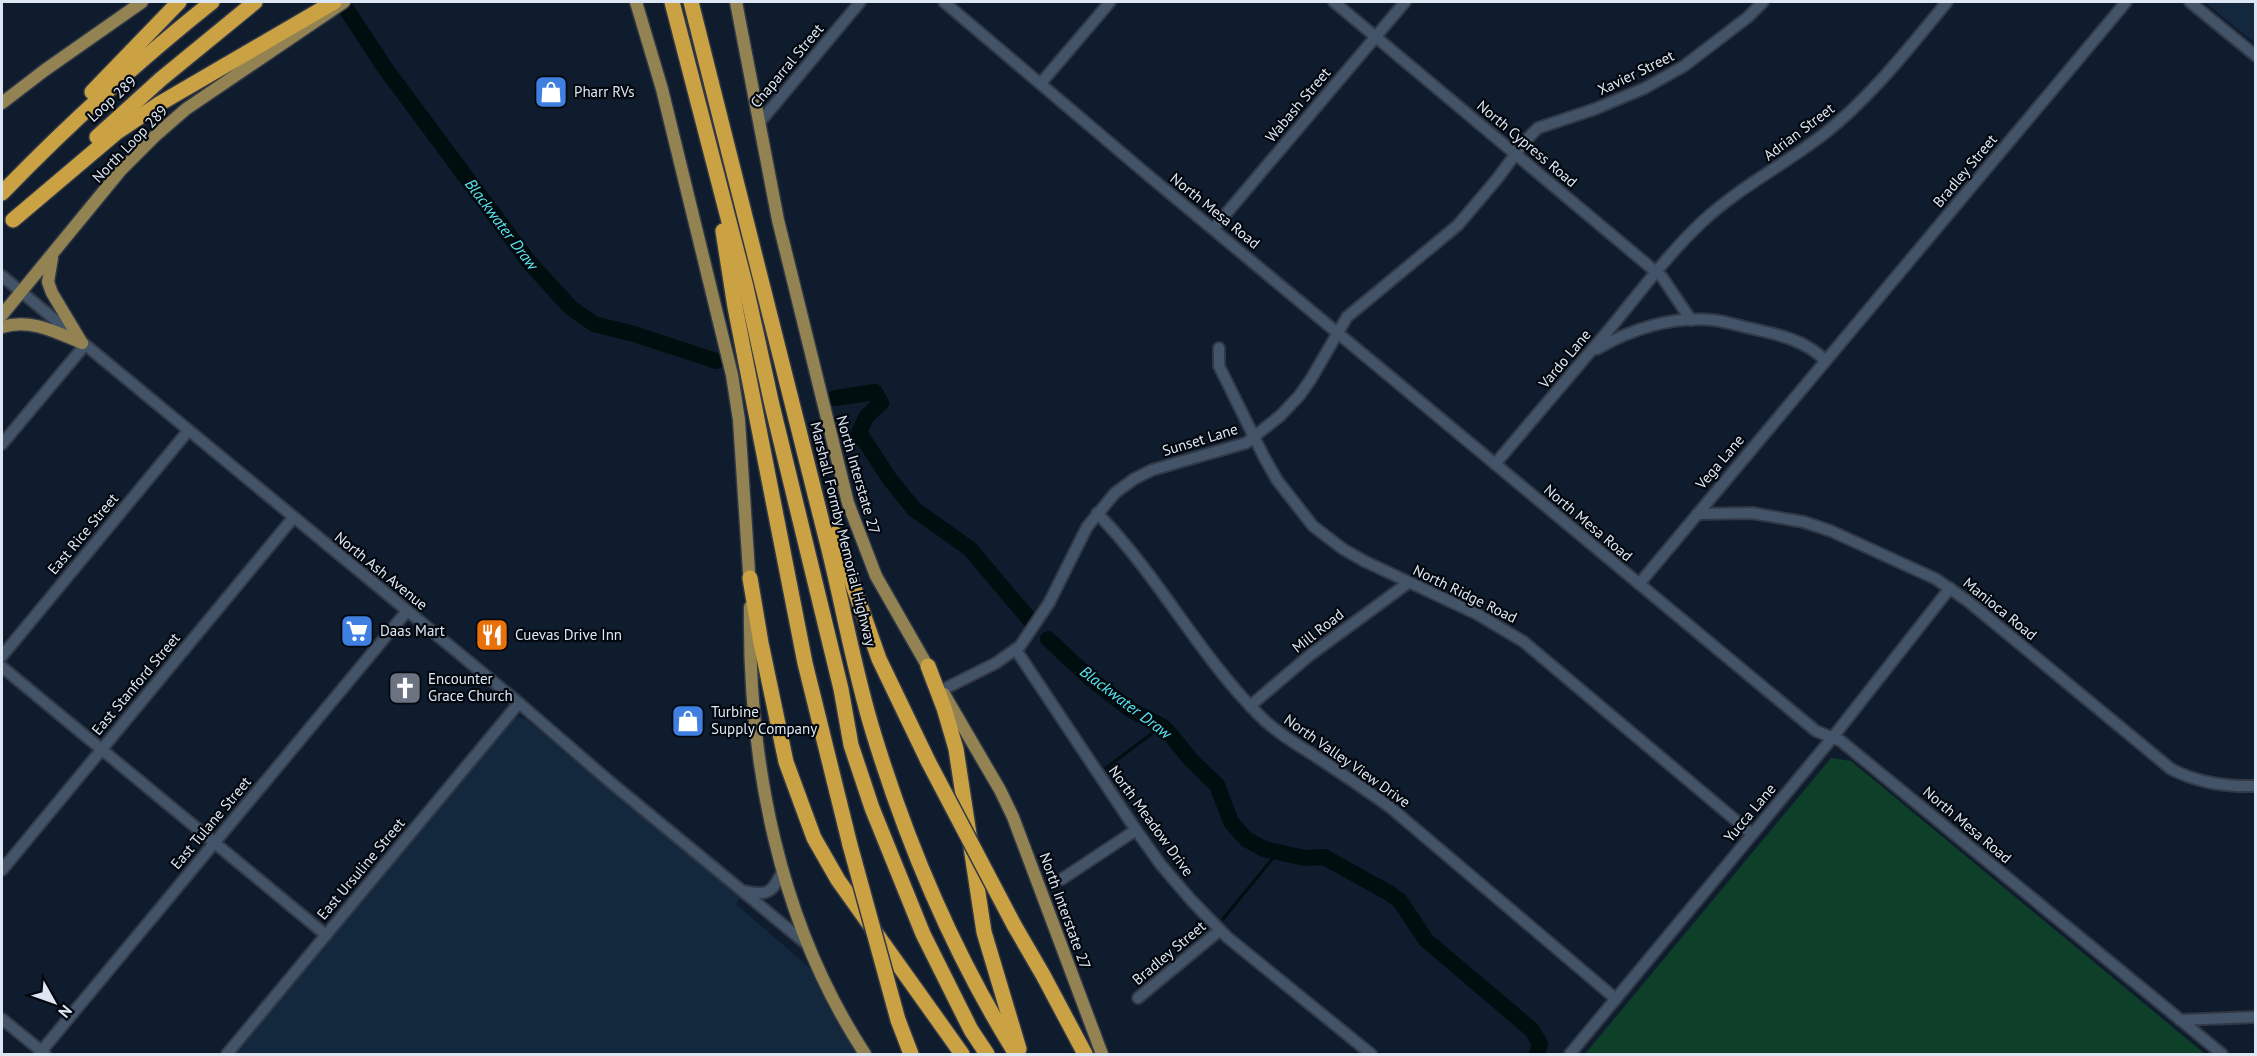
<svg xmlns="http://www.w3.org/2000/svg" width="2257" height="1056" viewBox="0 0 2257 1056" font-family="'PT Sans',sans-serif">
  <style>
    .built { fill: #13273d }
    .green { fill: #0e3f29 }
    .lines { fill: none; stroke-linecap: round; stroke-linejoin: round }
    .stream { stroke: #000e0f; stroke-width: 3 }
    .river { stroke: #000e0f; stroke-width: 16 }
    .minor-casing { stroke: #313846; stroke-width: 14 }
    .major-casing { stroke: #313846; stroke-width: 15 }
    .highway-casing { stroke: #313846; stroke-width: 18 }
    .minor { stroke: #435468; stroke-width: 10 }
    .major { stroke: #948352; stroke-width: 12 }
    .highway { stroke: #caa244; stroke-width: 15 }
    .highway-bridge-casing { stroke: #313846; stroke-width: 18; stroke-linecap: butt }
    .highway-bridge { stroke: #caa244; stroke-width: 15 }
    .labels { text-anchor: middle; stroke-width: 4.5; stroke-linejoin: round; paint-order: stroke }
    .street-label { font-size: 15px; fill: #dde7f3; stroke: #03070e }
    .poi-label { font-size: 15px; fill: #dde7f3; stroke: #03070e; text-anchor: start }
    .water-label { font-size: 16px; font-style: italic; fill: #57e7ed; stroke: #03070e }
  </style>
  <rect width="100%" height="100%" fill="#0e1c2e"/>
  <g class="built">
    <polygon points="2205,2 2255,2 2255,41 2250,39"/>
    <polygon points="519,717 527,720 741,897 736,904 813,971 863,1054 235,1054 512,720"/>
  </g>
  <polygon class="green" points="1831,758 1851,761 2205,1054 1585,1054"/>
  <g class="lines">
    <g class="stream">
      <polyline points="1106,768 1162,726"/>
      <polyline points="1223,919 1278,852"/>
    </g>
    <g class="river">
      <polyline points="347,10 385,68 529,262 571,308 594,324 634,334 716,361"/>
      <polyline points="835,398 875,392 881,403 867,416 859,432 889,478 914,509 970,549 1030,620"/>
      <polyline points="1048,639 1092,680 1131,710 1162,726 1171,735 1190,759 1217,785 1231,822 1246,839 1264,849 1305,858 1324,857 1389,893 1400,901 1426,940 1532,1030 1540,1044 1537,1054"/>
    </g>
    <defs>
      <g id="minor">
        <polyline points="944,2 1149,176 1816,731 1841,741 2222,1054"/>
        <polyline points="1334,2 1662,277 1691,320"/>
        <polyline points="2190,2 2256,56"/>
        <polyline points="1041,83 1110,2"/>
        <polyline points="760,122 860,2"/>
        <polyline points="1214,228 1405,2"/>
        <polyline points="2,276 519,703 609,781 809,946"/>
        <polyline points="1219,348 1219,366 1264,457 1277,480 1313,526 1343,549 1364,561 1477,614 1524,642 1752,834"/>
        <path d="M 1597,349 C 1631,329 1672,316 1713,320 C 1728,322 1743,327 1758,330 C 1784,336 1805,341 1825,360"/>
        <polyline points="2,444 85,345"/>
        <path d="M 1495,464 C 1532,420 1570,376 1607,332 C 1638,295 1667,255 1702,222 C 1738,188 1784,165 1824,134 C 1871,97 1909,48 1947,2"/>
        <path d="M 1097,513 C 1157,574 1197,652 1257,713 C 1273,730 1293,742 1312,754 C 1339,772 1365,789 1391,808 L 1616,999"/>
        <path d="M 1697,514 L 1752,513 L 1804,522 L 1831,531 L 1936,579 L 1969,602 L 2171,769 C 2198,783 2225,787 2256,786"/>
        <polyline points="1639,584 2126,2"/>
        <polyline points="1016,650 1136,830 1161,865 1192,901 1227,937 1371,1054"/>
        <polyline points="2,656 188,431"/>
        <polyline points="2,667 326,935"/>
        <polyline points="942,690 996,663 1020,646 1049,603 1087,527 1115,493 1134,479 1152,470 1246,443 1280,416 1299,396 1311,379 1347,317 1458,225 1497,179 1526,140 1538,128 1595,109 1645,88 1684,66 1748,17 1763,2"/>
        <polyline points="1250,706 1310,655 1408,583"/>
        <polyline points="2,870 293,518"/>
        <polyline points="1062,879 1136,830"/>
        <path d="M 745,891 C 769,897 773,891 783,870"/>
        <polyline points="1138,998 1220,930"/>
        <polyline points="2,1019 45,1054"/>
        <polyline points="2180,1020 2256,1017"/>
        <polyline points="39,1054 407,611"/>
        <polyline points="227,1054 519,703"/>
        <polyline points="1570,1054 1833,737 1950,588"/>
      </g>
      <g id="major">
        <polyline points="636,2 662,89 732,375 739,420 750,587"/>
        <polyline points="736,2 778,220 848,503 876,576 932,674"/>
        <polyline points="2,103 45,70 142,2"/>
        <polyline points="52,258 48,282 52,293 82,343"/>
        <polyline points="2,315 121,170 155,136 186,109 344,2"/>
        <path d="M 2,327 C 30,318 56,332 82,343"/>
        <path d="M 750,607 C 748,762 779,923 865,1054"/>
        <polyline points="944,694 1000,790 1013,817 1102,1054"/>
      </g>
      <g id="highway">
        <polyline points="672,2 746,287 772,405 841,689 851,745 872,808 923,934 971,1030 987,1054"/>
        <path d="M 691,2 C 735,178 779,354 824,530 C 842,598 853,668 874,735 C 908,846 955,956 1016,1054"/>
        <polyline points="92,92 179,2"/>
        <polyline points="97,137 161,79 255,2"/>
        <path d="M 2,193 C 68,125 138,61 212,2"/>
        <polyline points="13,220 117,132 159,104 334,2"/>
        <polyline points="723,231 735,307 805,663 850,845"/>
        <polyline points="835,534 879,659 928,761"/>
        <polyline points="750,578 761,643 786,762 814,838 838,880 962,1054"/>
        <polyline points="928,666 944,708 956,749 984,932 1019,1049"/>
        <polyline points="1014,925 1043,975 1085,1054"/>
        <polyline points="898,1020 911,1054"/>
      </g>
    </defs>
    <use href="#minor" class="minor-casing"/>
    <use href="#major" class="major-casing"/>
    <use href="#highway" class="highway-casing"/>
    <use href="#minor" class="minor"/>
    <use href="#major" class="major"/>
    <use href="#highway" class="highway"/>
    <defs>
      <g id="highway-bridge">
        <polyline points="928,761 1014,925"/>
        <polyline points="850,845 898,1020"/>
      </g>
    </defs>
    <use href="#highway-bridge" class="highway-bridge-casing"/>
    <use href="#highway-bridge" class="highway-bridge"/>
  </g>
  <defs>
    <symbol id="shop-square" viewBox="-11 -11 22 22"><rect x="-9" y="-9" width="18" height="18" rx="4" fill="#3f7fe0" stroke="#03070e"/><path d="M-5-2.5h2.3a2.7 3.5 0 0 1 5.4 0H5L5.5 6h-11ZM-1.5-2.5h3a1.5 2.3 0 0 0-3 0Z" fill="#fff"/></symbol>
    <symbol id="supermarket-square" viewBox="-11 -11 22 22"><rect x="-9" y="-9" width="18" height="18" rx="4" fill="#3f7fe0" stroke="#03070e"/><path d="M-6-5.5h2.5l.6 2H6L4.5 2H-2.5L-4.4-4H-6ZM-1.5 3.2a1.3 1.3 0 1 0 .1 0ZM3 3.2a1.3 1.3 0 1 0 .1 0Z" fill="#fff"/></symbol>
    <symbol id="restaurant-square" viewBox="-11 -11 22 22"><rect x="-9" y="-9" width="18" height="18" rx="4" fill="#e8710a" stroke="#03070e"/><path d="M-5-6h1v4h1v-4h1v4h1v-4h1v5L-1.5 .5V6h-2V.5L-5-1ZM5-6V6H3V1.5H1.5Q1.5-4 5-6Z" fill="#fff"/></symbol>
    <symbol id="church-square" viewBox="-11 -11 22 22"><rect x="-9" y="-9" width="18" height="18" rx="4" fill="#6b7280" stroke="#03070e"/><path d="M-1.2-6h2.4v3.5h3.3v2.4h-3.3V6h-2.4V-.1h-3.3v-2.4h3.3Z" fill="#fff"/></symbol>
  </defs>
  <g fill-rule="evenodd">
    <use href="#shop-square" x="532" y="73" width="38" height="38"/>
    <use href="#supermarket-square" x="338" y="612" width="38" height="38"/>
    <use href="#restaurant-square" x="473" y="616" width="38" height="38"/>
    <use href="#church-square" x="386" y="669" width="38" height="38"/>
    <use href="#shop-square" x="669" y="702" width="38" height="38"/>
  </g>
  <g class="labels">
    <g class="street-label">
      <text transform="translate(787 66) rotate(-50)" y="5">Chaparral Street</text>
      <text transform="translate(1636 73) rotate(-26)" y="5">Xavier Street</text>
      <text transform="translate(112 99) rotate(-42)" y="5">Loop 289</text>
      <text transform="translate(1298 105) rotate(-50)" y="5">Wabash Street</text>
      <text transform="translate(1799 132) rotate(-37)" y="5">Adrian Street</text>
      <text transform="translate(130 144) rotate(-46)" y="5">North Loop 289</text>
      <text transform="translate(1527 144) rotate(40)" y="5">North Cypress Road</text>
      <text transform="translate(1965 171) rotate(-50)" y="5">Bradley Street</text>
      <text transform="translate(1215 211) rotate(39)" y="5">North Mesa Road</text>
      <text transform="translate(1565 359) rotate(-50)" y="5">Vardo Lane</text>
      <text transform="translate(1200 440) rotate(-17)" y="5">Sunset Lane</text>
      <text transform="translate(1720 462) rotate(-50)" y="5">Vega Lane</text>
      <text transform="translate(858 475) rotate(74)" y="5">North Interstate 27</text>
      <text transform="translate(1588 523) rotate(40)" y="5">North Mesa Road</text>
      <text transform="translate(83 534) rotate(-50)" y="5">East Rice Street</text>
      <text transform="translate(843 534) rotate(76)" y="5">Marshall Formby Memorial Highway</text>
      <text transform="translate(381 571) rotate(39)" y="5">North Ash Avenue</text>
      <text transform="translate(1465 594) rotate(26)" y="5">North Ridge Road</text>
      <text transform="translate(2000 609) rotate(39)" y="5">Manioca Road</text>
      <text transform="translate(1318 631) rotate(-38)" y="5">Mill Road</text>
      <text transform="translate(136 684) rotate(-50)" y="5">East Stanford Street</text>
      <text transform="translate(1347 761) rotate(35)" y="5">North Valley View Drive</text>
      <text transform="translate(1750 813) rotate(-50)" y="5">Yucca Lane</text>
      <text transform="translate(1151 821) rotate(54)" y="5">North Meadow Drive</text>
      <text transform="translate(211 823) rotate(-50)" y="5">East Tulane Street</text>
      <text transform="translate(1967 825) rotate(40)" y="5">North Mesa Road</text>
      <text transform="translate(361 869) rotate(-50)" y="5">East Ursuline Street</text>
      <text transform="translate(1065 911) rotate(70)" y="5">North Interstate 27</text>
      <text transform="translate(1169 953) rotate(-40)" y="5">Bradley Street</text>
    </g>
    <g class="poi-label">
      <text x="574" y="97">Pharr RVs</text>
      <text x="380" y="636">Daas Mart</text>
      <text x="515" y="640">Cuevas Drive Inn</text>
      <text x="428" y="684">Encounter<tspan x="428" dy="17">Grace Church</tspan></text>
      <text x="711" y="717">Turbine<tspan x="711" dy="17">Supply Company</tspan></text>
    </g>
    <g class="water-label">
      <text transform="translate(502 224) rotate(53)" y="6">Blackwater Draw</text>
      <text transform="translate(1126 702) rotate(37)" y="6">Blackwater Draw</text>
    </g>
  </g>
  <rect width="2257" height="1056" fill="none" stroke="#dde7f3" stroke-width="6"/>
  <g transform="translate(54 1002) rotate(130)" stroke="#03070e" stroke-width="4.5" paint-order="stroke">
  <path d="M0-4.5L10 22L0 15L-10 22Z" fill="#dde7f3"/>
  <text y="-9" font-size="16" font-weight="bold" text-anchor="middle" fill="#dde7f3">N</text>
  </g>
</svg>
